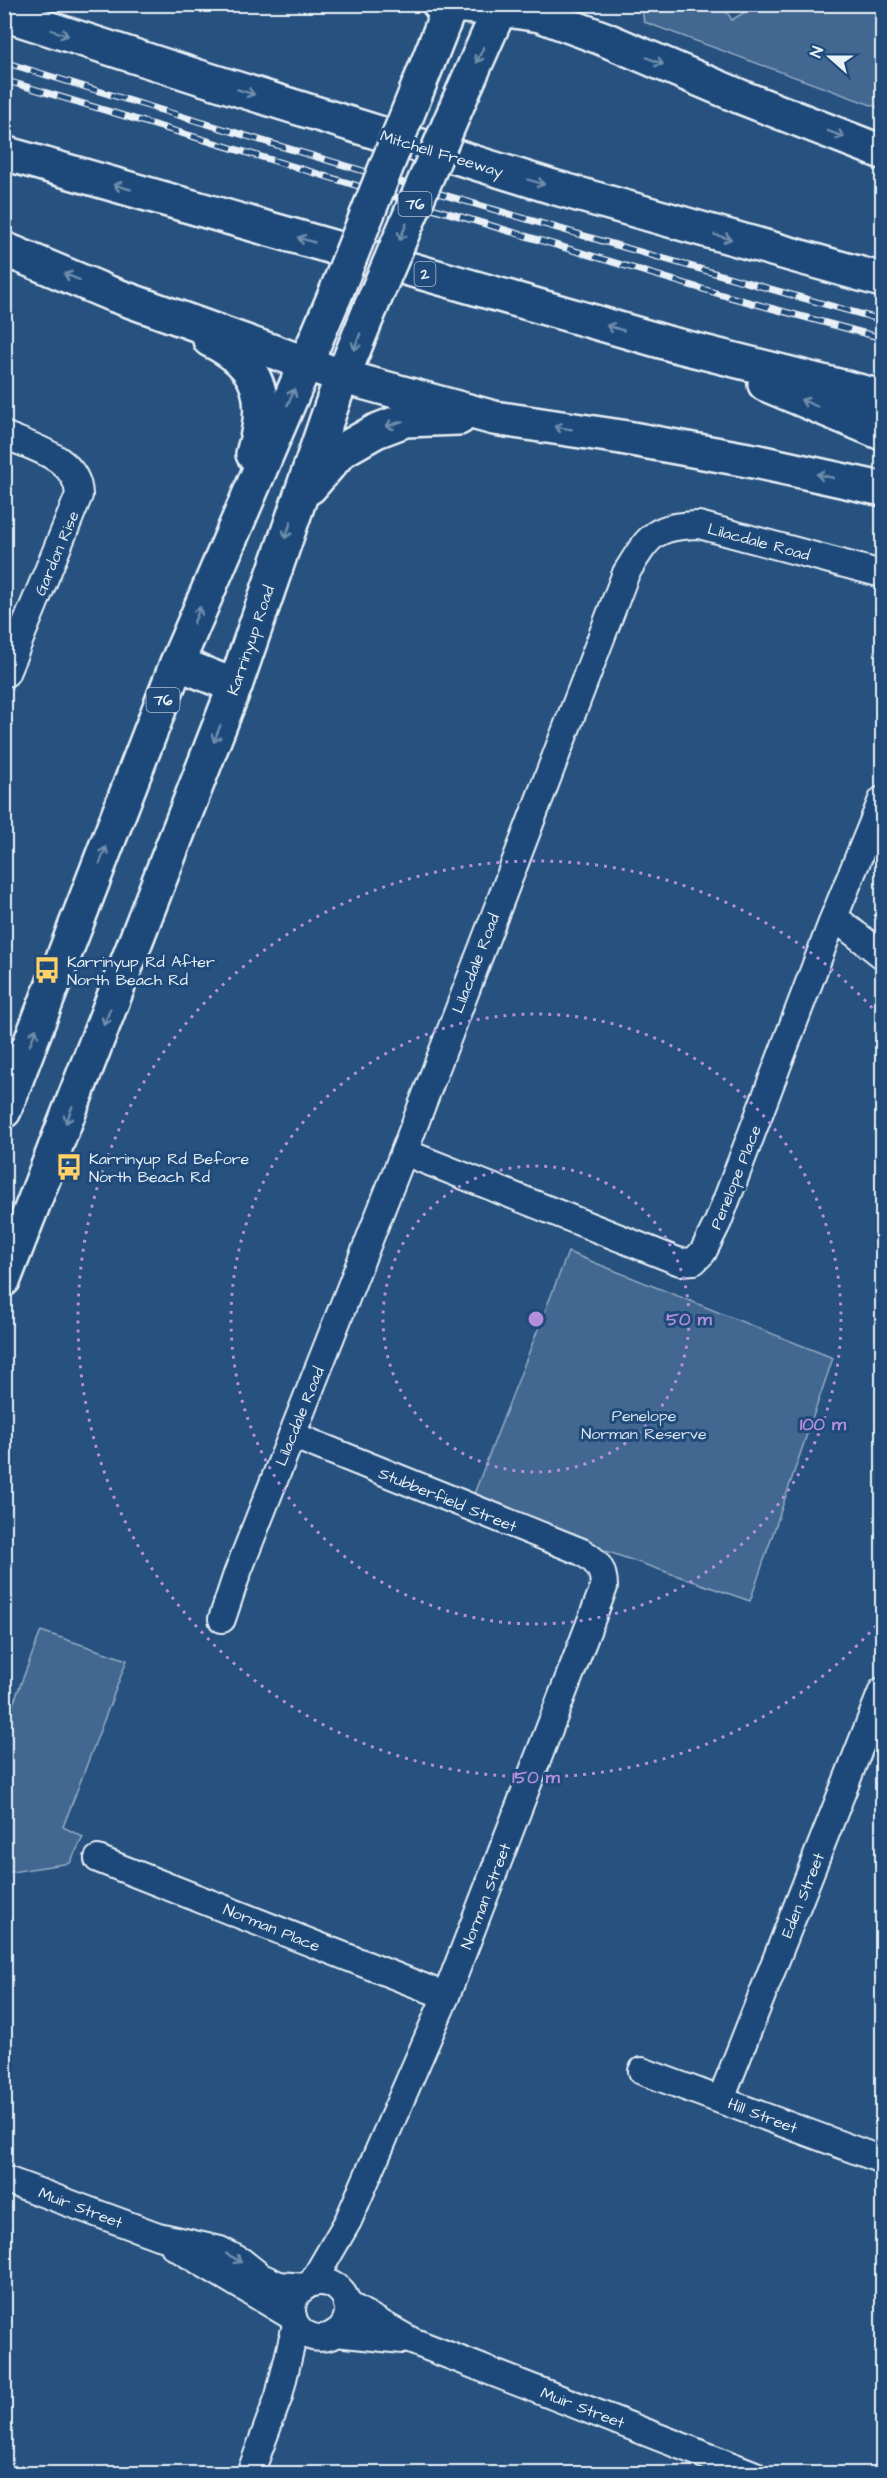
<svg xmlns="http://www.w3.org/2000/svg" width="887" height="2478" viewBox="0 0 887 2478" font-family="'Architects Daughter',sans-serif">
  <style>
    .green { fill: #436891; stroke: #96acc4; stroke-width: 1.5 }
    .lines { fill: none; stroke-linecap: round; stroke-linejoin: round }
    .minor-casing { stroke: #e8f1f8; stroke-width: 30 }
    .highway-casing { stroke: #e8f1f8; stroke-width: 38 }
    .minor { stroke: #1f4a7a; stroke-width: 26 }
    .highway { stroke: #1f4a7a; stroke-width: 33 }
    .rail-casing { stroke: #e8f1f8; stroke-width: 7 }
    .rail { stroke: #1f4a7a; stroke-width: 4.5; stroke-dasharray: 14; stroke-linecap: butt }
    .highway-bridge-casing { stroke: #e8f1f8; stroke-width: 38; stroke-linecap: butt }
    .highway-bridge { stroke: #1f4a7a; stroke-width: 33 }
    .oneway { stroke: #6f8dac }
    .ring { fill: none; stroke: #b28edc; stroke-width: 3; stroke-dasharray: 3 6 }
    .labels { text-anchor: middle; stroke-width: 6; stroke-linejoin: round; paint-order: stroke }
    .shield { fill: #1f4a7a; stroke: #acbfd2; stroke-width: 1.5 }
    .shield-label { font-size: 15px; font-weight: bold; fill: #e8f1f8 }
    .street-label { font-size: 16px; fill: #e8f1f8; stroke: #1f4a7a }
    .poi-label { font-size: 16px; fill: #e8f1f8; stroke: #1f4a7a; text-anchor: start }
    .park-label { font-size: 16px; fill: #d8e3ee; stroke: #1f4a7a }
    .centre { fill: #b28edc; stroke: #1f4a7a; stroke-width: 3 }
    .ring-label { font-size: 18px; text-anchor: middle; font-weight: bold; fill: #b28edc; stroke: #1f4a7a; stroke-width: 6; stroke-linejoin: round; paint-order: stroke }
  </style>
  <rect width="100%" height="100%" fill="#27517f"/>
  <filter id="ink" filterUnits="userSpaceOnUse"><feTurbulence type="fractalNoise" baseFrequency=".0167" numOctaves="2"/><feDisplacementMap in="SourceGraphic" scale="12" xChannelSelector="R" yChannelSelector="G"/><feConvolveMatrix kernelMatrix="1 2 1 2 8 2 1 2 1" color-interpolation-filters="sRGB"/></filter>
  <g filter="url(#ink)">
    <g class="green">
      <polygon points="641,5 722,5 732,20 756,5 882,5 882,109 644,22"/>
      <polygon points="568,1252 833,1358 750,1601 470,1504"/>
      <polygon points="41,1631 127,1660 63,1827 83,1837 70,1863 5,1873 5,1725"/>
    </g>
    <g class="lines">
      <defs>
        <g id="minor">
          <path d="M 4,435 C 34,448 78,458 79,495 L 6,673"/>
          <polyline points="834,917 882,955"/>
          <polyline points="404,1152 680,1262 694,1261 703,1252 718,1222 834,917 882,800"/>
          <path d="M 292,1435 L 582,1552 C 597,1561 604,1569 604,1587 L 446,1996 L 348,2221 L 312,2283"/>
          <path d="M 222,1619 L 237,1574 L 404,1152 L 626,573 C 649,536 653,526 699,525 L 882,574"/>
          <polyline points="98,1859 446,1996"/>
          <polyline points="642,2071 882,2160"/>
          <polyline points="721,2099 882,1691"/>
          <polyline points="4,2179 158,2236 220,2250 241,2261 261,2277 279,2285 305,2287"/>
          <polyline points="174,2246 293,2317"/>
          <circle cx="320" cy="2310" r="28"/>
          <polyline points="347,2304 412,2341 753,2474"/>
          <polyline points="335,2333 403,2340"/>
          <polyline points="250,2474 279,2396 296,2325"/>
        </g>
        <g id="highway">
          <polyline points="439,4 500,9 540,15 602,38 741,97 882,152"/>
          <polyline points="4,14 199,77 553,187 882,280"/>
          <polyline points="417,90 451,4"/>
          <polyline points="459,101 502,4"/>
          <polyline points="4,153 671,344 882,397"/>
          <polyline points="4,249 109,293 344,377 494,418 621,437 759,462 882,489"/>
          <path d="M 210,340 C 263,366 269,400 253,454"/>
          <polyline points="765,384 882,433"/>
          <polyline points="310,487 341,451 376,431 405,420 459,418"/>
          <polyline points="177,663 235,686"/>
          <polyline points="4,1111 177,663 335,295"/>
          <polyline points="4,1279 235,686 336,393 371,307"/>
        </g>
      </defs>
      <use href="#minor" class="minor-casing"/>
      <use href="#highway" class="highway-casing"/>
      <use href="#minor" class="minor"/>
      <use href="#highway" class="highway"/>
      <defs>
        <g id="rail">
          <path d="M 4,62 C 296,152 588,239 882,320"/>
          <polyline points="4,80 726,296 882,338"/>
        </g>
      </defs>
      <use href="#rail" class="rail-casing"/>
      <use href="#rail" class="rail"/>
      <defs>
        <g id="highway-bridge">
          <polyline points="335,295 417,90"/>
          <polyline points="371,307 459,101"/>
        </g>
      </defs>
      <use href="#highway-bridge" class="highway-bridge-casing"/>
      <use href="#highway-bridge" class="highway-bridge"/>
    </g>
    <defs><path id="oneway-shaft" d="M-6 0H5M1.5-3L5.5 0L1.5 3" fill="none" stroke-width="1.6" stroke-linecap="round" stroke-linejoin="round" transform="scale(1.5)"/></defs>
    <g class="oneway">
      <use href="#oneway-shaft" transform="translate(60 33) rotate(19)"/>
      <use href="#oneway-shaft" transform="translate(480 55) rotate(114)"/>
      <use href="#oneway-shaft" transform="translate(655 61) rotate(23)"/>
      <use href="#oneway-shaft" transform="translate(246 92) rotate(17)"/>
      <use href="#oneway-shaft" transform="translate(836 134) rotate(21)"/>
      <use href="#oneway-shaft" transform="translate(536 182) rotate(17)"/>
      <use href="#oneway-shaft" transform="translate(122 187) rotate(-164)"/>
      <use href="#oneway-shaft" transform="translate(403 232) rotate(113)"/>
      <use href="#oneway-shaft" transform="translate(723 237) rotate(15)"/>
      <use href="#oneway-shaft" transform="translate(306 240) rotate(-164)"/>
      <use href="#oneway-shaft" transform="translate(72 277) rotate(-158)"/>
      <use href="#oneway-shaft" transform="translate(615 328) rotate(-164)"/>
      <use href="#oneway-shaft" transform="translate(357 342) rotate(111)"/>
      <use href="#oneway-shaft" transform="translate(291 397) rotate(-66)"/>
      <use href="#oneway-shaft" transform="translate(809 403) rotate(-157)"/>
      <use href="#oneway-shaft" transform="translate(394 424) rotate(161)"/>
      <use href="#oneway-shaft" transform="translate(563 428) rotate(-171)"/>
      <use href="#oneway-shaft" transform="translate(825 476) rotate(-167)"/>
      <use href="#oneway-shaft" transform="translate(288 530) rotate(109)"/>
      <use href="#oneway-shaft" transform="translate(197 615) rotate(-67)"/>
      <use href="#oneway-shaft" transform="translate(217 734) rotate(111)"/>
      <use href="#oneway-shaft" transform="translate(103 855) rotate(-69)"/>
      <use href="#oneway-shaft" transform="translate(107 1017) rotate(112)"/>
      <use href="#oneway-shaft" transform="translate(33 1037) rotate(-69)"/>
      <use href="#oneway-shaft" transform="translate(69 1115) rotate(111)"/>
      <use href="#oneway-shaft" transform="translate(234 2258) rotate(29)"/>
    </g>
  </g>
  <g class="ring">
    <circle cx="536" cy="1319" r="153"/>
    <circle cx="536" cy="1319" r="305"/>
    <path d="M882 1619A458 458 0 1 1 882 1019"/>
  </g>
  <defs>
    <symbol id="bus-bare" viewBox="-9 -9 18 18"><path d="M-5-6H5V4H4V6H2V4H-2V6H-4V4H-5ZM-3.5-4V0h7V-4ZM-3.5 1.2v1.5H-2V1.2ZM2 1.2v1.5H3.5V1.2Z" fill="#ffd166" stroke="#1f4a7a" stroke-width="2.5" paint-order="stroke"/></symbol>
  </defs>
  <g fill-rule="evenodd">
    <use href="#bus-bare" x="28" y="951" width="38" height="38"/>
    <use href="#bus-bare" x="50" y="1148" width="38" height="38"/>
  </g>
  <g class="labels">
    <g class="shield">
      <rect x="398.5" y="192" width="33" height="24" rx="4.5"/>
      <rect x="414.5" y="262" width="21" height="24" rx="4.5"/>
      <rect x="146.5" y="688" width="33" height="24" rx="4.5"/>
    </g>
    <g class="shield-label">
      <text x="415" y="209">76</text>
      <text x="425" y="279">2</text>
      <text x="163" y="705">76</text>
    </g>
    <g class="street-label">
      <text transform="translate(442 153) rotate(17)" y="6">Mitchell Freeway</text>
      <text transform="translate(759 541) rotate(15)" y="6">Lilacdale Road</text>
      <text transform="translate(56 553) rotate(-67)" y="6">Gardon Rise</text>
      <text transform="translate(250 640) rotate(-71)" y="6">Karrinyup Road</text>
      <text transform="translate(475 963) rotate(-69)" y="6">Lilacdale Road</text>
      <text transform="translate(735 1177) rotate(-68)" y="6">Penelope Place</text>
      <text transform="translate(299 1416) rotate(-68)" y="6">Lilacdale Road</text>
      <text transform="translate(448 1499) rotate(22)" y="6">Stubberfield Street</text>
      <text transform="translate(802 1895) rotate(-68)" y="6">Eden Street</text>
      <text transform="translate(485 1896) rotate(-69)" y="6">Norman Street</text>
      <text transform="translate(272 1927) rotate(22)" y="6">Norman Place</text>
      <text transform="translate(763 2115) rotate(21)" y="6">Hill Street</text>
      <text transform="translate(81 2207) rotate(21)" y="6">Muir Street</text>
      <text transform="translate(583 2407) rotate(21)" y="6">Muir Street</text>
    </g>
    <g class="poi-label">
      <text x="67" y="967">Karrinyup Rd After<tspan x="67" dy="18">North Beach Rd</tspan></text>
      <text x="89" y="1164">Karrinyup Rd Before<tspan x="89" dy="18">North Beach Rd</tspan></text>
    </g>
    <g class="park-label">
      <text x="644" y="1421">Penelope<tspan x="644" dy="18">Norman Reserve</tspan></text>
    </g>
  </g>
  <circle cx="536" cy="1319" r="9" class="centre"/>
  <g class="ring-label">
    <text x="689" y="1325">50 m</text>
    <text x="823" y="1430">100 m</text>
    <text x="536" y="1783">150 m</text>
  </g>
  <rect width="887" height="2478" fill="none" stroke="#1f4a7a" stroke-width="24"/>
  <rect x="12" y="12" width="863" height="2454" fill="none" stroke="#e8f1f8" stroke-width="2" filter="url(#ink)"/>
  <g transform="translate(830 57) rotate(291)" stroke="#1f4a7a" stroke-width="4.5" paint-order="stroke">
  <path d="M0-4.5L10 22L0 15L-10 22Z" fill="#e8f1f8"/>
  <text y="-9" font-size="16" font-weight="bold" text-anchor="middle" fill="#e8f1f8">N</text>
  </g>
</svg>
